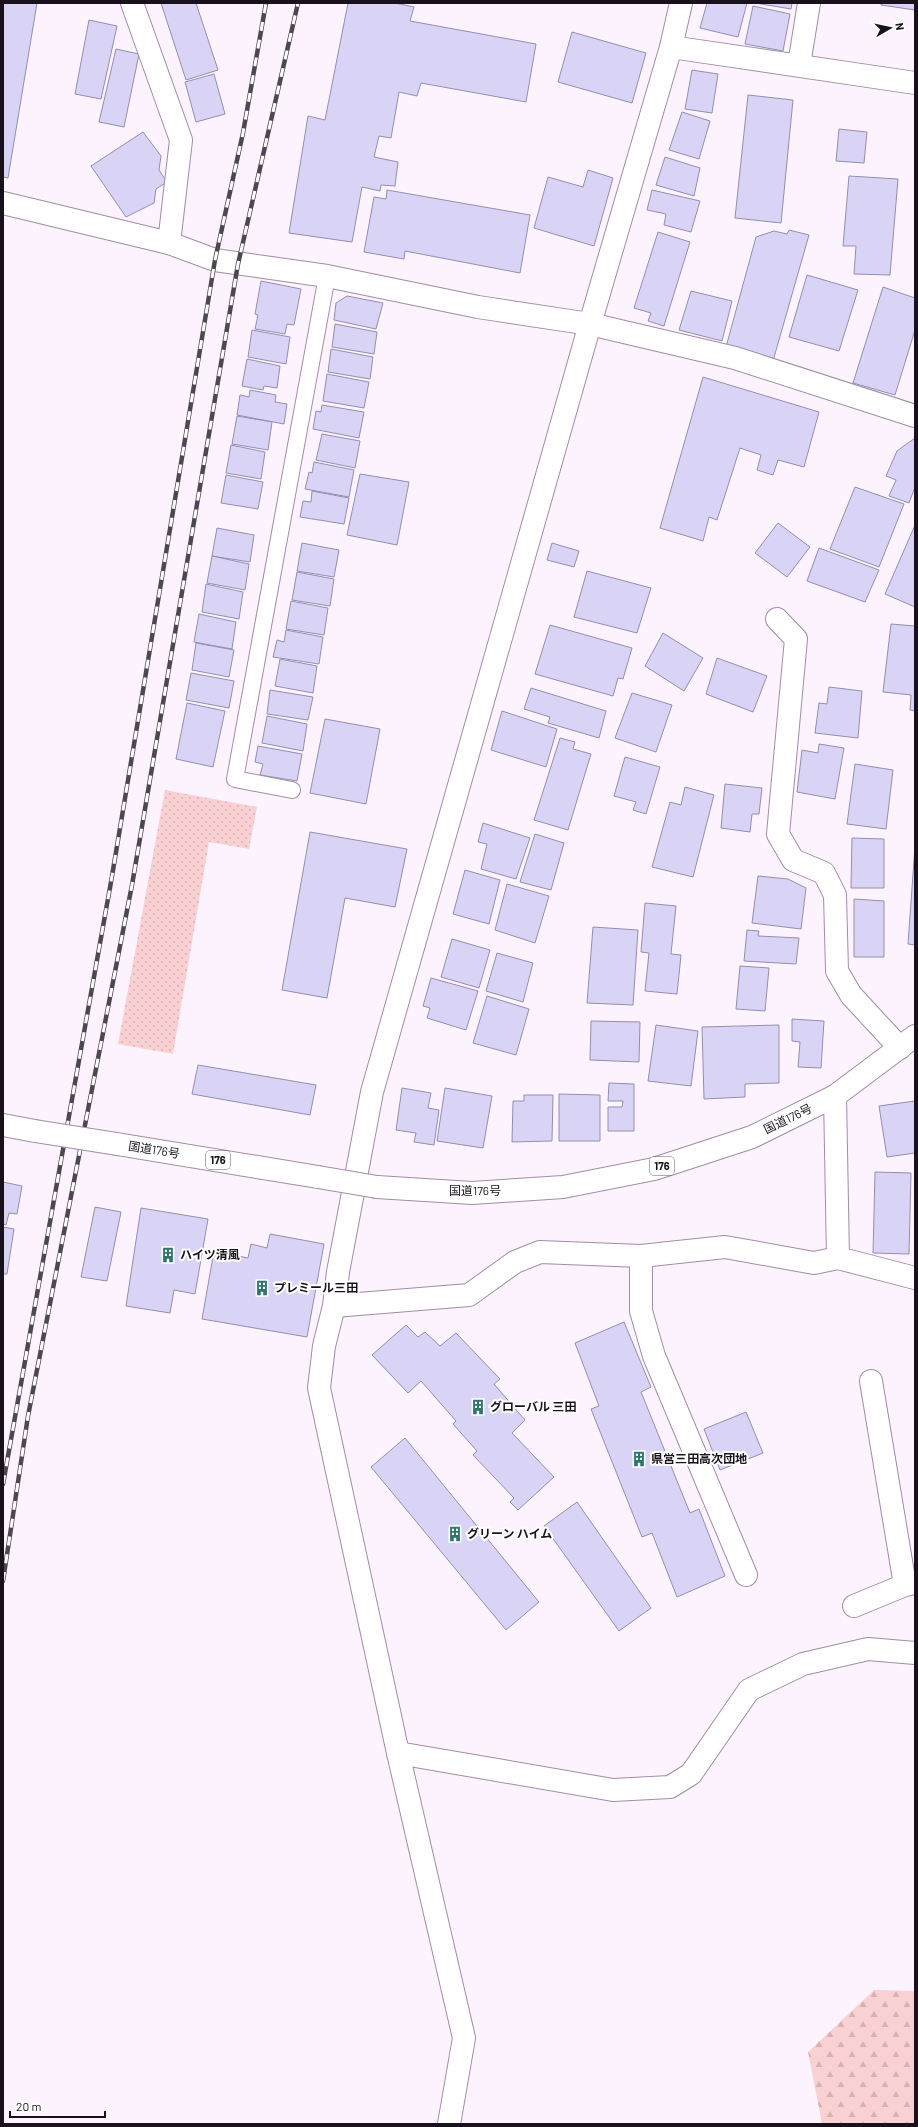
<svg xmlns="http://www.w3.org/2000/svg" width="918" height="2127" viewBox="0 0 918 2127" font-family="Barlow,'Noto Sans JP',sans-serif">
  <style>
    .grass { fill: url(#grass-dots) }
    .forest { fill: url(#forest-firs) }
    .building { fill: #d9d4f6; stroke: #948eae }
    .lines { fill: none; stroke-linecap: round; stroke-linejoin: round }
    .service-casing { stroke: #a28ca7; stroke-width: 18 }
    .minor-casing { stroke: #a28ca7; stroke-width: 24 }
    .trunk-casing { stroke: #a28ca7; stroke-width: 24 }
    .service { stroke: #fff; stroke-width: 16 }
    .minor { stroke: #fff; stroke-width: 22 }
    .trunk { stroke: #fff; stroke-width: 22 }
    .rail-casing { stroke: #4e4650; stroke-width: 4.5 }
    .rail { stroke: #fff; stroke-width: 3; stroke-dasharray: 9; stroke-linecap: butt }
    .trunk-bridge-casing { stroke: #a28ca7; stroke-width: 24; stroke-linecap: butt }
    .trunk-bridge { stroke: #fff; stroke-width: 22 }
    .labels { text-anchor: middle; stroke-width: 4; stroke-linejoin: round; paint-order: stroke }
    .shield { fill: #fff; stroke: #5e585f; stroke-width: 1 }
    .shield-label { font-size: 11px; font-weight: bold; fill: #19111b }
    .street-label { font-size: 12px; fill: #19111b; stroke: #fff }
    .poi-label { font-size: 12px; font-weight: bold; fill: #19111b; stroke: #fff; text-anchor: start }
  </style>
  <defs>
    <pattern id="grass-dots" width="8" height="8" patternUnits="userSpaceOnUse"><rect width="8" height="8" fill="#fad1d3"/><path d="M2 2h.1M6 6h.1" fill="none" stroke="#d6b2b5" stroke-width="1.8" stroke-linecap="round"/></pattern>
    <pattern id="forest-firs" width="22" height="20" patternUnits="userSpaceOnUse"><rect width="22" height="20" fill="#fad1d3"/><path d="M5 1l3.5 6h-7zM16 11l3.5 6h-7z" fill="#d6b2b5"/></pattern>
  </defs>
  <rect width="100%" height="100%" fill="#fdf3ff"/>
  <polygon class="grass" points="165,790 257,807 249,849 209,842 173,1054 118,1044"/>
  <polygon class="forest" points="874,1990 915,1991 915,2124 822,2124 808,2052"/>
  <g class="building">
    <polygon points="3,3 37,3 8,178 3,177"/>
    <polygon points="161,3 196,3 218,70 186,80"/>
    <polygon points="348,3 395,3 414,7 410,21 536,44 526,102 421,83 417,96 399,92 391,138 379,136 374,157 398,162 395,186 381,185 380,191 362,187 352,242 289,233 308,116 325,120"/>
    <polygon points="707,3 747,3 738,37 700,28"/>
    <polygon points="755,3 792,3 791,9"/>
    <polygon points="881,3 915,3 915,10 881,5"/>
    <polygon points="753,6 790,14 783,51 745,44"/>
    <polygon points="89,20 117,26 101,99 75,94"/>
    <polygon points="572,32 646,53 632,103 558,82"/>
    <polygon points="116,49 139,54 124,127 99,122"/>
    <polygon points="692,70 718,74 712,113 685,109"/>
    <polygon points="214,74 225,114 196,122 185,82"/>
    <polygon points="748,95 793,100 781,223 735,218"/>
    <polygon points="682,112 710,121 699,159 669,150"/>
    <polygon points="839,129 867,132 864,163 836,161"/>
    <polygon points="143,132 161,156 159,170 167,182 156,189 154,203 126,217 91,166"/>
    <polygon points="665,157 700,168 694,196 656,185"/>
    <polygon points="588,170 613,178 594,246 534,228 548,177 583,187"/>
    <polygon points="849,176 898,179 890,275 854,274 856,246 843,246"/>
    <polygon points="387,190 530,215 520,273 405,251 404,259 364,252 374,197 386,199"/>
    <polygon points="652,190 700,201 691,232 664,225 666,214 647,210"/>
    <polygon points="789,230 809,235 773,361 726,347 756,237 774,231 787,234"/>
    <polygon points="658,232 690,242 664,326 648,321 651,313 634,308"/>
    <polygon points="807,275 858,290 839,351 789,337"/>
    <polygon points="261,281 301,289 294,325 287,324 285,334 255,329 258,315 255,314"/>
    <polygon points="883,287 915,298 915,330 895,395 853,383"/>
    <polygon points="691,291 732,301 722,341 679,330"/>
    <polygon points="347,296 383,303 376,329 334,320 336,303"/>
    <polygon points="335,324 377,332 374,354 332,347"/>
    <polygon points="252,330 290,337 286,364 248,357"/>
    <polygon points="331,349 373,357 370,379 328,372"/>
    <polygon points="247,359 280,366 277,388 264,386 263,390 242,386"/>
    <polygon points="327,374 369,382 364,408 323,401"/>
    <polygon points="703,377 819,412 804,467 778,460 773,475 757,470 761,455 740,448 717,520 709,517 703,541 660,528"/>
    <polygon points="250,390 276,395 275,402 287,404 284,424 237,415 240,395 249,397"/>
    <polygon points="322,405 364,412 359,438 313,429 316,411 321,412"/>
    <polygon points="237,416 272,422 268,450 232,444"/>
    <polygon points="322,434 360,441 355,468 316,460"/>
    <polygon points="915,438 915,487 909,503 889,496 896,480 886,476 897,451"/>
    <polygon points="231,445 265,452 261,479 226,473"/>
    <polygon points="314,462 354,470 349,497 305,489 309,472 312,473"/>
    <polygon points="360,474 409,482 397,545 347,535"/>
    <polygon points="226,475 263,482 258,509 221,503"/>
    <polygon points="855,487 904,504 879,567 830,549"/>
    <polygon points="312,491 349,498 344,524 300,517 303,501 311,502"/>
    <polygon points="778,523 810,547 787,577 755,553"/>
    <polygon points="915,525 915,607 885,594"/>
    <polygon points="217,528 254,535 250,562 212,556"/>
    <polygon points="302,543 339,550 334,577 297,571"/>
    <polygon points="552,543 579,551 574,567 547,560"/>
    <polygon points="819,548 879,570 865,602 807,581"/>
    <polygon points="212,556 249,564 245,590 207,583"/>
    <polygon points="587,571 651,588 637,633 574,617"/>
    <polygon points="297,572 334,579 330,606 292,600"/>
    <polygon points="206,584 243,592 239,619 202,612"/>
    <polygon points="291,601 328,608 324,635 286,629"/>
    <polygon points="199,614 236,622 232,649 194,642"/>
    <polygon points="891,624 915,626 915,711 910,710 911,695 883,692"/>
    <polygon points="550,625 632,648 623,679 618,678 613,696 535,674"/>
    <polygon points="286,630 323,637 319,664 273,657 277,640 284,642"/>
    <polygon points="663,633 703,658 684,691 645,666"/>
    <polygon points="196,643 234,650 229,677 192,670"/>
    <polygon points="717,658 767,676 753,712 706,694"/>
    <polygon points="280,659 317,666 313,693 275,686"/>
    <polygon points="191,673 234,681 229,708 186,700"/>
    <polygon points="829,687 862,691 858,738 815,733 819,703 827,704"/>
    <polygon points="531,688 606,711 599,738 548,723 550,717 524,709"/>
    <polygon points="270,690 313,697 308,720 267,714"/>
    <polygon points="632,693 672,705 656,752 615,738"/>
    <polygon points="187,703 225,711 213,767 176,759"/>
    <polygon points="502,711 557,729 546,767 491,750"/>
    <polygon points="267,716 307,724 303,751 262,743"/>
    <polygon points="325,719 380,729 366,804 310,793"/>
    <polygon points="560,738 575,742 573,749 591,754 568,830 534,820"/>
    <polygon points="819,744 844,748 835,799 797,792 802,750 818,753"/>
    <polygon points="258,746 302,754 297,781 260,775 263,764 255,762"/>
    <polygon points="625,757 660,767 646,814 633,810 636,802 614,796"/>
    <polygon points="855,764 893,770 886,829 847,824"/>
    <polygon points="725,784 762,788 759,814 752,814 750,832 721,828"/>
    <polygon points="685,787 714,795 693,877 652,867 670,802 681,805"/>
    <polygon points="483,823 530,838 516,879 481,869 487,844 478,842"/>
    <polygon points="310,832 407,849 395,907 345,898 327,998 282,990"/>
    <polygon points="535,834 564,843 551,890 520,882"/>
    <polygon points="852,838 884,839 884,888 851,888"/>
    <polygon points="915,846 915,945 908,944"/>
    <polygon points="465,870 500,880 489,924 453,914"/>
    <polygon points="758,876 788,879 806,888 801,929 752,923"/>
    <polygon points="507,884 549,896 535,943 495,930"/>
    <polygon points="854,899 884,901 884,957 854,957"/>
    <polygon points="645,903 676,906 671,954 681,955 677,994 645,991 649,953 641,952"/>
    <polygon points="593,927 638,930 633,1005 587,1003"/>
    <polygon points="747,930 759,931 758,936 799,938 796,964 744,961"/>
    <polygon points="452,939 490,950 479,988 441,977"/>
    <polygon points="497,953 533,963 523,1002 486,991"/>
    <polygon points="740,966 769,968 765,1011 736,1009"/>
    <polygon points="431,978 478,991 466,1030 427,1018 430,1008 423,1006"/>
    <polygon points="487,996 529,1009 516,1055 473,1043"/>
    <polygon points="792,1019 824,1021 821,1068 798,1067 800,1042 792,1041"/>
    <polygon points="591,1021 640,1022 639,1062 590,1060"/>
    <polygon points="656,1025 698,1031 691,1086 648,1081"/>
    <polygon points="779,1025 779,1083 745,1084 745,1097 704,1099 702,1027"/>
    <polygon points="198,1065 316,1085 310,1115 192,1094"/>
    <polygon points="609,1083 634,1084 634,1131 608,1131 608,1107 622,1107 623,1101 608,1101"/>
    <polygon points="402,1088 431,1093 428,1108 439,1110 434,1145 414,1142 416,1133 396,1130"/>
    <polygon points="445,1088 492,1096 483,1148 437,1141"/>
    <polygon points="559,1094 600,1095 600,1141 559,1141"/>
    <polygon points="524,1095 553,1095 552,1141 512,1142 513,1101 524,1101"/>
    <polygon points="915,1101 915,1153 887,1157 879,1106"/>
    <polygon points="875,1172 911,1173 909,1254 873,1253"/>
    <polygon points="3,1182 22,1186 17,1214 9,1213 6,1225 3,1224"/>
    <polygon points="95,1207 121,1212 107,1281 81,1277"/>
    <polygon points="141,1208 208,1219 195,1294 174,1290 170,1313 126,1306"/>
    <polygon points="3,1227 14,1229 7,1274 3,1274"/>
    <polygon points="270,1234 324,1244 307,1337 202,1319 214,1251 248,1258 251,1244 267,1248"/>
    <polygon points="624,1322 651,1387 641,1392 690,1513 699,1509 725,1576 677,1597 652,1533 642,1537 591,1409 599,1406 575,1343"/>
    <polygon points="406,1325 418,1337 425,1332 440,1346 456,1333 500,1379 494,1384 525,1420 512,1433 554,1477 518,1510 510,1502 514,1498 473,1455 477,1451 453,1424 456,1421 421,1381 408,1393 372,1355"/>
    <polygon points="746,1412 763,1453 720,1470 704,1429"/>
    <polygon points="405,1438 539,1602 506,1630 371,1467"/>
    <polygon points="577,1502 651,1608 619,1631 544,1526"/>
  </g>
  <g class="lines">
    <defs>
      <polyline id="service" points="292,790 235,779 327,276"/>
      <g id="minor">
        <polyline points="132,3 181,140 169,243"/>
        <polyline points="671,47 915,83"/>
        <polyline points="799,65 809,3"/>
        <polyline points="3,203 169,243 215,260 327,276 478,307 590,324 735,358 915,416"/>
        <polyline points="777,619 796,639 778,834 793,860 824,873 835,895 837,971 851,995 900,1048"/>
        <polyline points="835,1096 838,1258 915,1278"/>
        <polyline points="641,1256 641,1311 654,1356 746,1575"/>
        <polyline points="334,1306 469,1295 515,1262 540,1252 641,1256 725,1247 814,1263 838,1258"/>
        <polyline points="871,1381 905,1585"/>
        <polyline points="854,1606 905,1585 915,1583"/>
        <polyline points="398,1753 613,1790 670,1787 691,1774 749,1690 803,1664 868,1649 915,1653"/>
        <polyline points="449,2124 464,2038 398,1753 319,1388 324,1346 334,1306 338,1272 372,1092 590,324 671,47 681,3"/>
      </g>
      <g id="trunk">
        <polyline points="3,1125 35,1131"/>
        <polyline points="117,1144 318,1177"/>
        <polyline points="377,1187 472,1193 563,1187 654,1169 752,1137 835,1096 915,1036"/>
      </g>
    </defs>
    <use href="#service" class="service-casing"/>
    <use href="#minor" class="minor-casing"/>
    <use href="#trunk" class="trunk-casing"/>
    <use href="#service" class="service"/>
    <use href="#minor" class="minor"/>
    <use href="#trunk" class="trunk"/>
    <defs>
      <g id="rail">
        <polyline points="3,1484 111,882 215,260 243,133 266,3"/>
        <polyline points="3,1581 28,1416 132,885 238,264 298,3"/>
      </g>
    </defs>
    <use href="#rail" class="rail-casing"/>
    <use href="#rail" class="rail"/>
    <defs>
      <g id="trunk-bridge">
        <polyline points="35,1131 117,1144"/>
        <polyline points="318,1177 377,1187"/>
      </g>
    </defs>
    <use href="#trunk-bridge" class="trunk-bridge-casing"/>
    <use href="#trunk-bridge" class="trunk-bridge"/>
  </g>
  <defs>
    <symbol id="building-bare" viewBox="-9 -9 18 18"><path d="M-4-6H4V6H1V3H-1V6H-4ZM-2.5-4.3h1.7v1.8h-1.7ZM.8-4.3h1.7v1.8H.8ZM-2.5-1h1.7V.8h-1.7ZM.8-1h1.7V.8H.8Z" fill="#2f756b" stroke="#fff" stroke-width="2.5" paint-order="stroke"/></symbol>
  </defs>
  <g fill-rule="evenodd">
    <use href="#building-bare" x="157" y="1244" width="22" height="22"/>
    <use href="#building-bare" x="251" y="1277" width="22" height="22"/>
    <use href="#building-bare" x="467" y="1396" width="22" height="22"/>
    <use href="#building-bare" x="628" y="1448" width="22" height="22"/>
    <use href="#building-bare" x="444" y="1523" width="22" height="22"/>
  </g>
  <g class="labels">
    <g class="shield">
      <rect x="206" y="1151" width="24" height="18" rx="3"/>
      <rect x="650" y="1157" width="24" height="18" rx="3"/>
    </g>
    <g class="shield-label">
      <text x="218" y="1164">176</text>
      <text x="662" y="1170">176</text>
    </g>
    <g class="street-label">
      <text transform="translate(788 1119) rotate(-26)" y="4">国道176号</text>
      <text transform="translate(154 1150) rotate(9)" y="4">国道176号</text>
      <text x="475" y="1195">国道176号</text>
    </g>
    <g class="poi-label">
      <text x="180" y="1259">ハイツ清風</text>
      <text x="274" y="1292">プレミール三田</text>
      <text x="490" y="1411">グローバル 三田</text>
      <text x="651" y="1463">県営三田高次団地</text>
      <text x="467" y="1538">グリーン ハイム</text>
    </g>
  </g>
  <rect width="918" height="2127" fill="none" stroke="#19111b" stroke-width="8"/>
  <g transform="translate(890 28) rotate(81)" stroke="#ffffff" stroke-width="3" paint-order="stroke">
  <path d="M0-3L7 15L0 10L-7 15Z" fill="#19111b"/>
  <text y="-6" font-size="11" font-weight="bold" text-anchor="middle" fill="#19111b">N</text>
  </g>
  <path d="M10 2111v6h95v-6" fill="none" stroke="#19111b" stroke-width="2"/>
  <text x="16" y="2111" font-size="12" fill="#19111b" stroke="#ffffff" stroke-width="3" paint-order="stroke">20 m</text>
</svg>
